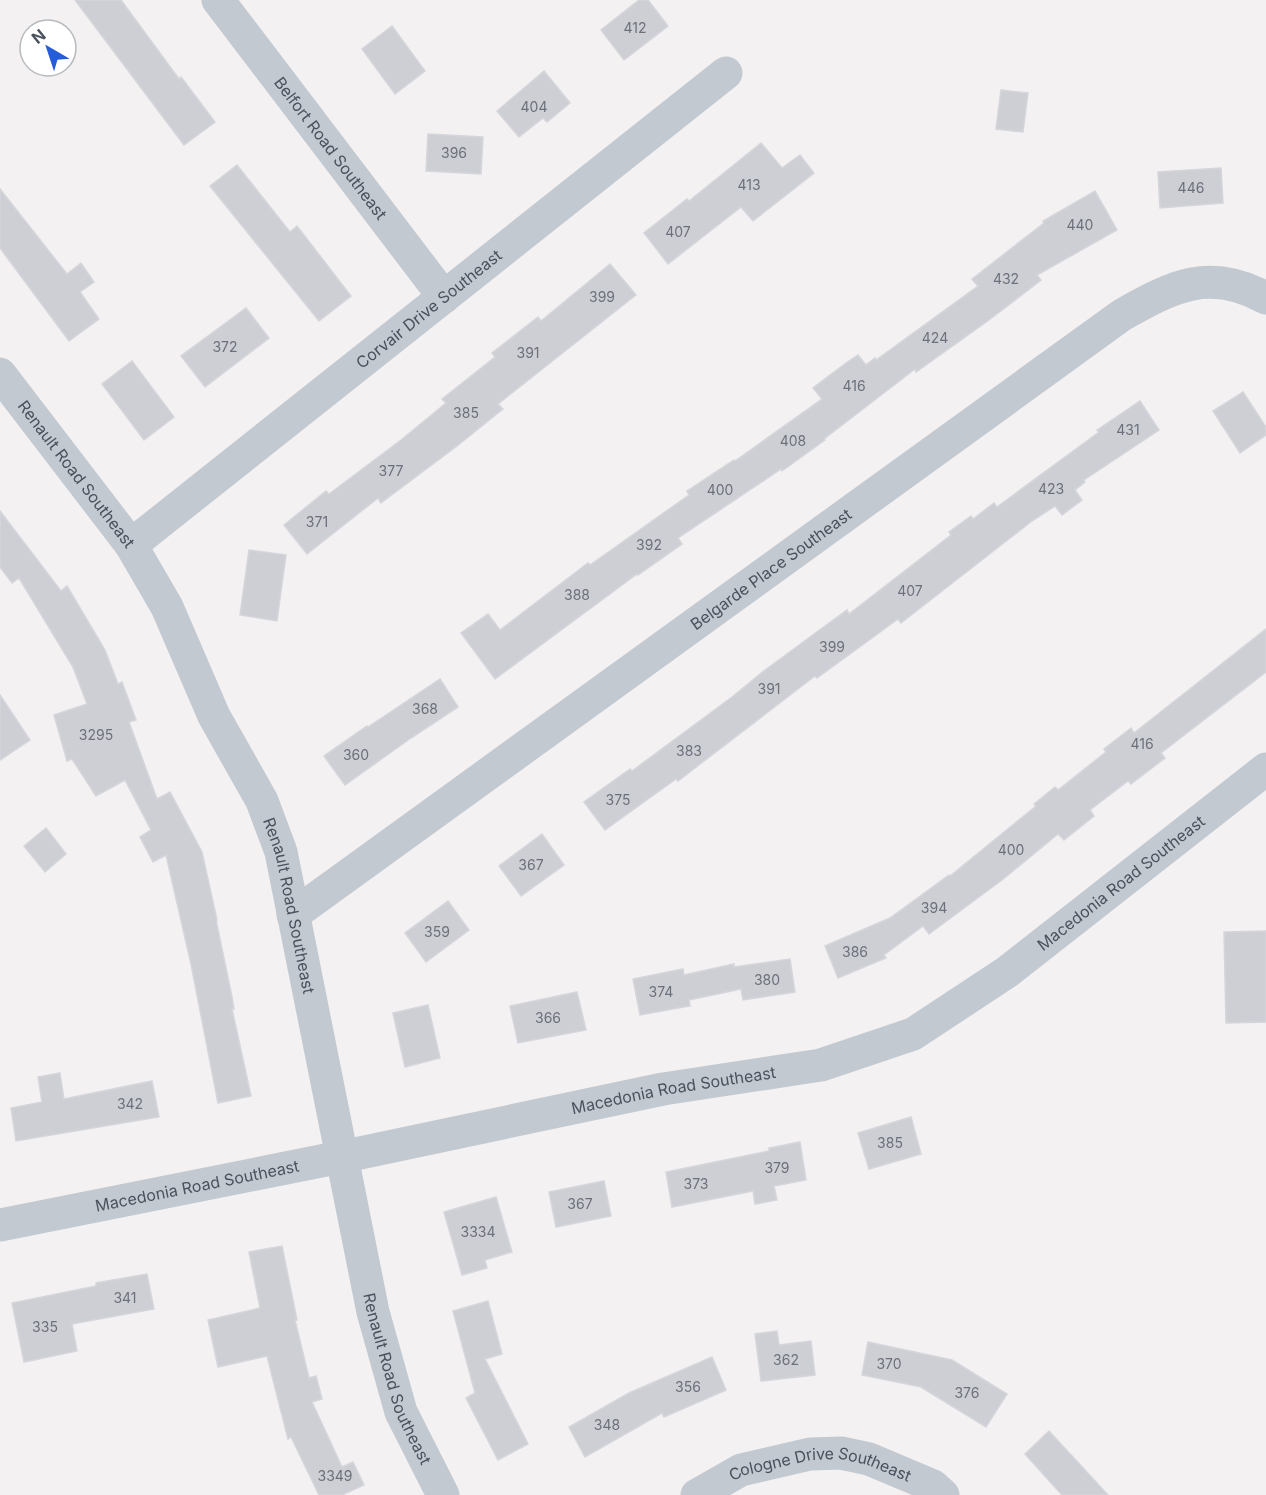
<svg xmlns="http://www.w3.org/2000/svg" width="1266" height="1495" viewBox="0 0 1266 1495" font-family="Inter,sans-serif">
  <style>
    .building { fill: #cecfd5; stroke: #d5d6dc; stroke-width: 1.5 }
    .lines { fill: none; stroke-linecap: round; stroke-linejoin: round }
    .minor { stroke: #c3c9d1; stroke-width: 33 }
    .labels { text-anchor: middle; stroke-width: 4.5; stroke-linejoin: round; paint-order: stroke }
    .number-label { font-size: 14px; fill: #6b707b }
    .street-label { font-size: 16px; fill: #4a515d; stroke: #fff }
  </style>
  <rect width="100%" height="100%" fill="#f3f1f1"/>
  <g class="building">
    <polygon points="75,0 121,0 179,79 181,77 215,122 184,145"/>
    <polygon points="639,0 648,0 668,26 624,60 601,30"/>
    <polygon points="392,26 425,71 395,94 362,49"/>
    <polygon points="544,71 570,103 547,122 543,118 519,137 497,111"/>
    <polygon points="1001,90 1028,93 1023,132 996,129"/>
    <polygon points="428,134 483,137 481,174 426,171"/>
    <polygon points="761,143 782,168 800,155 814,173 753,221 741,207 668,264 644,233 687,199 689,201"/>
    <polygon points="237,165 290,232 297,226 351,296 319,321 210,186"/>
    <polygon points="1221,168 1223,203 1160,208 1158,172"/>
    <polygon points="0,189 67,274 81,263 94,282 80,292 99,319 69,341 0,248"/>
    <polygon points="1095,191 1117,230 1037,275 1041,280 989,320 916,372 915,369 824,439 825,440 782,471 781,469 678,538 682,544 638,575 637,574 495,679 461,633 488,614 500,630 588,563 590,565 689,495 687,491 734,460 735,461 822,399 813,388 846,363 858,355 866,365 875,358 876,360 978,286 972,279 1044,223 1043,221"/>
    <polygon points="610,264 636,295 498,404 503,409 457,446 381,503 378,498 307,554 284,525 326,491 329,494 401,440 446,403 442,399 495,357 492,353 538,317 541,321"/>
    <polygon points="246,308 269,338 205,387 181,356"/>
    <polygon points="132,361 174,417 144,440 102,384"/>
    <polygon points="1243,392 1266,427 1266,435 1240,453 1213,411"/>
    <polygon points="1140,401 1159,430 1084,480 1085,482 1075,490 1082,500 1062,515 1055,506 1032,521 901,623 898,619 817,678 815,676 678,781 676,779 605,830 584,802 630,769 632,771 732,697 765,670 847,610 849,614 951,535 949,532 971,516 973,519 994,503 997,507 1099,432 1097,430"/>
    <polygon points="0,511 61,591 67,586 105,650 118,684 122,682 136,720 129,722 157,799 170,792 202,852 217,920 216,920 232,997 234,1009 232,1009 251,1096 218,1103 191,964 166,855 153,862 140,837 151,830 125,780 96,796 72,759 67,761 54,715 87,704 73,667 19,578 12,583 0,567"/>
    <polygon points="249,550 286,555 277,621 240,615"/>
    <polygon points="1266,629 1266,672 1161,753 1165,758 1131,784 1128,781 1090,810 1094,816 1064,840 1058,834 1002,880 929,934 923,926 884,955 886,958 838,978 825,946 890,918 949,875 950,876 1036,806 1034,804 1055,787 1058,790 1106,752 1104,749 1131,728 1134,733"/>
    <polygon points="440,679 458,707 411,738 345,785 324,756 367,726 368,727"/>
    <polygon points="0,695 30,740 0,760"/>
    <polygon points="46,828 66,854 45,872 24,846"/>
    <polygon points="542,834 564,865 521,896 499,866"/>
    <polygon points="448,901 469,930 426,962 405,933"/>
    <polygon points="1266,931 1266,1022 1226,1023 1224,932"/>
    <polygon points="790,959 795,992 743,1000 741,989 689,1000 690,1006 640,1015 633,979 683,969 684,975 734,964 734,967"/>
    <polygon points="577,992 586,1030 518,1043 510,1006"/>
    <polygon points="428,1005 440,1058 405,1067 393,1013"/>
    <polygon points="60,1073 64,1099 152,1081 159,1117 16,1141 11,1108 42,1102 38,1077"/>
    <polygon points="911,1117 921,1154 869,1169 858,1133"/>
    <polygon points="800,1142 806,1180 774,1186 777,1200 755,1204 753,1191 672,1207 666,1172 769,1151 769,1148"/>
    <polygon points="604,1181 611,1216 556,1227 549,1192"/>
    <polygon points="496,1197 512,1252 485,1260 487,1268 462,1275 444,1212"/>
    <polygon points="282,1246 297,1320 295,1320 309,1378 316,1376 322,1399 312,1402 342,1467 353,1462 364,1485 342,1495 319,1495 291,1437 288,1439 267,1356 218,1367 208,1320 260,1308 249,1252"/>
    <polygon points="147,1274 154,1309 72,1324 77,1351 24,1362 12,1303 96,1286 96,1283"/>
    <polygon points="488,1301 502,1354 485,1359 528,1444 498,1460 466,1398 475,1393 453,1311"/>
    <polygon points="777,1331 779,1345 811,1341 815,1375 761,1381 755,1334"/>
    <polygon points="868,1342 952,1360 1007,1394 986,1427 921,1387 862,1375"/>
    <polygon points="712,1357 726,1390 664,1417 662,1413 585,1457 569,1427 629,1393"/>
    <polygon points="1049,1431 1108,1495 1062,1495 1025,1454"/>
  </g>
  <g class="lines">
    <g class="minor">
      <path id="s1" d="M 218,0 L 444,297"/>
      <path id="s2" d="M 0,374 L 131,545 L 167,607 L 214,716 L 262,801 L 281,852 L 373,1312 L 401,1412 L 443,1495"/>
      <path id="s3" d="M 131,545 L 726,73"/>
      <path id="s4" d="M 293,915 L 1122,315 C 1173,286 1210,267 1266,298"/>
      <path id="s5" d="M 0,1225 L 341,1157 L 663,1089 L 821,1065 L 913,1034 L 1007,972 L 1266,769"/>
      <path id="s6" d="M 697,1495 L 741,1470 L 810,1454 L 841,1453 L 869,1459 L 933,1486 L 943,1495"/>
    </g>
  </g>
  <g class="labels">
    <g class="number-label">
      <text x="635" y="33">412</text>
      <text x="534" y="112">404</text>
      <text x="454" y="158">396</text>
      <text x="749" y="190">413</text>
      <text x="1191" y="193">446</text>
      <text x="1080" y="230">440</text>
      <text x="678" y="237">407</text>
      <text x="1006" y="284">432</text>
      <text x="602" y="302">399</text>
      <text x="935" y="343">424</text>
      <text x="225" y="352">372</text>
      <text x="528" y="358">391</text>
      <text x="854" y="391">416</text>
      <text x="466" y="418">385</text>
      <text x="1128" y="435">431</text>
      <text x="793" y="446">408</text>
      <text x="391" y="476">377</text>
      <text x="1051" y="494">423</text>
      <text x="720" y="495">400</text>
      <text x="317" y="527">371</text>
      <text x="649" y="550">392</text>
      <text x="910" y="596">407</text>
      <text x="577" y="600">388</text>
      <text x="832" y="652">399</text>
      <text x="769" y="694">391</text>
      <text x="425" y="714">368</text>
      <text x="96" y="740">3295</text>
      <text x="1142" y="749">416</text>
      <text x="689" y="756">383</text>
      <text x="356" y="760">360</text>
      <text x="618" y="805">375</text>
      <text x="1011" y="855">400</text>
      <text x="531" y="870">367</text>
      <text x="934" y="913">394</text>
      <text x="437" y="937">359</text>
      <text x="855" y="957">386</text>
      <text x="767" y="985">380</text>
      <text x="661" y="997">374</text>
      <text x="548" y="1023">366</text>
      <text x="130" y="1109">342</text>
      <text x="890" y="1148">385</text>
      <text x="777" y="1173">379</text>
      <text x="696" y="1189">373</text>
      <text x="580" y="1209">367</text>
      <text x="478" y="1237">3334</text>
      <text x="125" y="1303">341</text>
      <text x="45" y="1332">335</text>
      <text x="786" y="1365">362</text>
      <text x="889" y="1369">370</text>
      <text x="688" y="1392">356</text>
      <text x="967" y="1398">376</text>
      <text x="607" y="1430">348</text>
      <text x="335" y="1481">3349</text>
    </g>
    <g class="street-label">
      <text dy="6" stroke="none"><textPath href="#s1" startOffset="186">Belfort Road Southeast</textPath></text>
      <text dy="6" stroke="none"><textPath href="#s3" startOffset="380">Corvair Drive Southeast</textPath></text>
      <text dy="6" stroke="none"><textPath href="#s2" startOffset="126">Renault Road Southeast</textPath></text>
      <text dy="6" stroke="none"><textPath href="#s4" startOffset="590">Belgarde Place Southeast</textPath></text>
      <text dy="6" stroke="none"><textPath href="#s5" startOffset="1191">Macedonia Road Southeast</textPath></text>
      <text dy="6" stroke="none"><textPath href="#s2" startOffset="612">Renault Road Southeast</textPath></text>
      <text dy="6" stroke="none"><textPath href="#s5" startOffset="687">Macedonia Road Southeast</textPath></text>
      <text dy="6" stroke="none"><textPath href="#s5" startOffset="201">Macedonia Road Southeast</textPath></text>
      <text dy="6" stroke="none"><textPath href="#s2" startOffset="1098">Renault Road Southeast</textPath></text>
      <text dy="6" stroke="none"><textPath href="#s6" startOffset="132">Cologne Drive Southeast</textPath></text>
    </g>
  </g>
  <g transform="translate(48 48) rotate(321)"><circle r="28" fill="#ffffff" stroke="#b7b9be" stroke-width="1.5"/>
  <path d="M0-4.5L10 22L0 15L-10 22Z" fill="#255cd9"/>
  <text y="-9" font-size="16" font-weight="bold" text-anchor="middle" fill="#4a515d">N</text>
  </g>
</svg>
